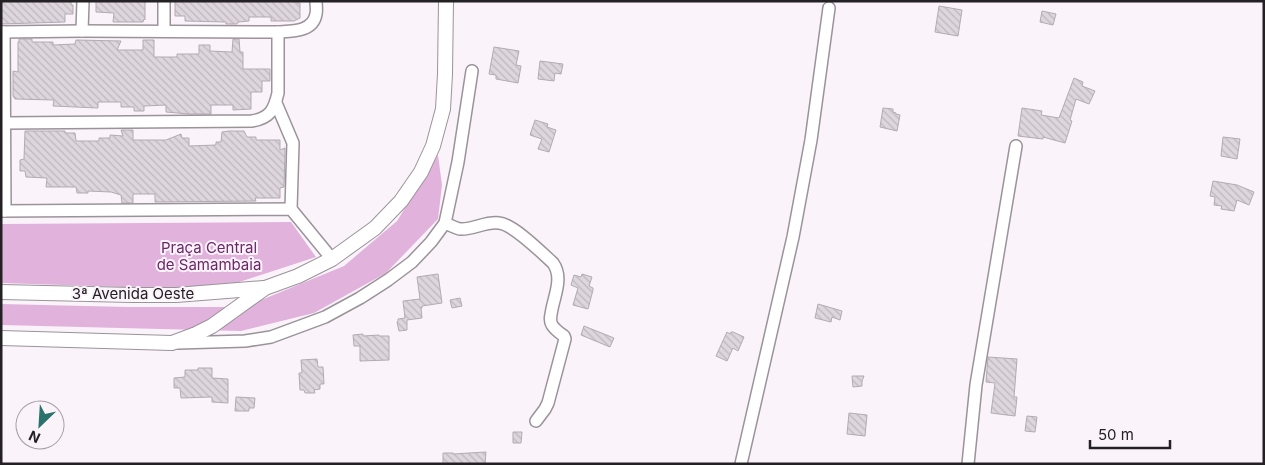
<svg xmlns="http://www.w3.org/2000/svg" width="1265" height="465" viewBox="0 0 1265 465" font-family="Inter,sans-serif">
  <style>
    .park { fill: #e1b2dc }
    .building { fill: url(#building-back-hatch); stroke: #b3abb2 }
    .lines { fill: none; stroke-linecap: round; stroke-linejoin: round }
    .minor-casing { stroke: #9b939a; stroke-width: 14 }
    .tertiary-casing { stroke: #9b939a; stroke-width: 16 }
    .minor { stroke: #fff; stroke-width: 11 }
    .tertiary { stroke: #fff; stroke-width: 14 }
    .labels { text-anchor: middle; stroke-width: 4; stroke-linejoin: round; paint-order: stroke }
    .park-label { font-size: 15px; fill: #6d2769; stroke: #fbf3fa }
    .street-label { font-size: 15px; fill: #242124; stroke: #fbf3fa }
  </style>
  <defs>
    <pattern id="building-back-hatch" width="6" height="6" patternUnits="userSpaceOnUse" patternTransform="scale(1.25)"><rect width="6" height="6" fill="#ded6dd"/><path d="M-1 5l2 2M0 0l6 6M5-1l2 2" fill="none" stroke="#beb7be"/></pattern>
  </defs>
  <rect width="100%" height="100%" fill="#fbf3fa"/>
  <g class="park">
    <polygon points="438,155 442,185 438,219 386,273 314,313 241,331 1,325 1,304 128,307 244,307 344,266 397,221"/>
    <polygon points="291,222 316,257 215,290 1,283 1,224"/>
  </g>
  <g class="building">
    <polygon points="1,1 71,1 71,5 73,5 73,14 65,14 65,22 1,24"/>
    <polygon points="96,1 145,1 145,20 144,19 143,22 113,22 114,13 96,12"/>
    <polygon points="175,1 297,1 297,3 300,3 300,18 294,21 271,21 271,17 249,17 249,21 238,22 237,24 226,24 226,22 185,21 185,16 175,16"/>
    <polygon points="939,6 962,10 958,36 935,32"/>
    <polygon points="1042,11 1056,14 1053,25 1040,22"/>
    <polygon points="19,39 32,39 32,42 53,42 53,45 75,44 76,40 121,41 117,50 143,50 143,40 154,40 154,57 177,57 177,54 199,54 199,45 210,45 210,51 232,52 233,39 239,39 240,52 243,52 243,69 270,69 270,81 262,81 262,92 251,92 251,109 233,110 233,105 211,105 211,114 189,114 166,112 166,105 144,106 144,111 134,111 134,107 121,107 121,102 98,102 98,108 53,106 54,100 15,99 13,96 13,71 18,72 18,42 19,42"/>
    <polygon points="494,47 519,51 516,65 521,66 518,83 496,79 496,75 489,74"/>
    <polygon points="540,61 563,64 561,74 555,73 554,81 538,79"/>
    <polygon points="1074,78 1083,82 1082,86 1095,91 1089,104 1076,99 1070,120 1072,121 1065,143 1043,137 1043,139 1018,136 1022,108 1042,111 1041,115 1059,118"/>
    <polygon points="883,108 893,109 893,112 896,113 896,114 900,115 897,131 880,127"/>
    <polygon points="535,120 548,124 547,127 556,130 549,152 538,149 542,139 530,135"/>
    <polygon points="121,130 133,130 133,140 166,140 181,134 182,138 189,138 189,146 216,145 216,142 221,142 222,132 229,131 244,131 247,137 256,137 256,140 280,140 280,150 285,148 285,153 284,187 280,188 280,198 255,198 256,201 155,202 155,194 133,194 133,203 122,203 121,195 111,192 88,191 88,193 77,193 76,187 46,187 47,178 26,177 25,171 20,171 20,160 24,159 25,131 65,131 65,133 75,133 76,141 99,141 99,138 110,138 110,135 123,136"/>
    <polygon points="1223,137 1240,139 1237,159 1221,156"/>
    <polygon points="1213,181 1237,185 1254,192 1249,205 1237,200 1234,211 1221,209 1222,206 1214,205 1215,197 1210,196"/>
    <polygon points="438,274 442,303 422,306 422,308 421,308 422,318 407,320 407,330 399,331 397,322 398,321 398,319 405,318 403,301 420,299 417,277"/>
    <polygon points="582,274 592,277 589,286 593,288 593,290 588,309 573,305 578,288 571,285 574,275 581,277"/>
    <polygon points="460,298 462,306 452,308 450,300"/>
    <polygon points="818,304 842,311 840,320 832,317 831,322 815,318"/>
    <polygon points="584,326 614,338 610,347 581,335"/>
    <polygon points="727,332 730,334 731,332 733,332 744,337 738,351 733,348 727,361 716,356"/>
    <polygon points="363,334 363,336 379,335 379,336 389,336 389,360 360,361 360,346 354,346 353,335"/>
    <polygon points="988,357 1017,359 1014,397 1017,397 1015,416 991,413 995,383 986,382"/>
    <polygon points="317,359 318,367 323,367 324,384 320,384 320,389 314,390 315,393 305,393 304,390 300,390 299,373 302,373 301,360"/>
    <polygon points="198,368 212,368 212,378 228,379 228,403 212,402 212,397 181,398 180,388 174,388 174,378 185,377 185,370 198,370"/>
    <polygon points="852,376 864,376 862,381 862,386 853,387"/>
    <polygon points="236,397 255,398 254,408 249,408 249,411 235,411"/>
    <polygon points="849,413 867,415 865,436 847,434"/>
    <polygon points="1027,416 1037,417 1035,432 1025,431"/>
    <polygon points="513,432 522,432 521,443 513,443"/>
    <polygon points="486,452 485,464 443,464 443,453 453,453 453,454"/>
  </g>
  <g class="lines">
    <defs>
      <g id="minor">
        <polyline points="82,31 83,1"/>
        <polyline points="164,31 164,1"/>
        <path d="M 1,32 L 82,31 L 278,32 C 292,31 313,32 316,14 C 317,10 316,5 316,1"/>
        <polyline points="4,32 5,211"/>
        <polyline points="276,103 293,143 291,209"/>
        <path d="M 4,123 L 252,121 C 270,118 274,110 278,93 L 278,32"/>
        <polyline points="1,211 291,209 332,259"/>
        <path d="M 445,223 C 450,225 455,228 460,229 C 473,230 486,221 499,223 C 513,224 542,253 553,263 C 563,277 555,294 552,309 C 551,315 549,320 552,325 C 555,330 560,333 564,336 L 565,339 L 548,403 L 545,409 L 536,421"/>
        <polyline points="178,343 245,341 271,337 325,317 360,298 388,280 412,262 431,242 445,223 458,162 472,71"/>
        <polyline points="741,464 793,237 811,140 829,8"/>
        <polyline points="968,464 976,385 1016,146"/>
      </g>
      <g id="tertiary">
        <polyline points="1,292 132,295 176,295 264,288"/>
        <polyline points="1,338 172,343 196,334 212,326 265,288 298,276 332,259 375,228 401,201 421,172 433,146 443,109 445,74 446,1"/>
      </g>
    </defs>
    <use href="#minor" class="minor-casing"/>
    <use href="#tertiary" class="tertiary-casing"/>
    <use href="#minor" class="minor"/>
    <use href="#tertiary" class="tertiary"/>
  </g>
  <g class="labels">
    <g class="park-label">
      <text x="209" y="253">Praça Central<tspan x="209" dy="17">de Samambaia</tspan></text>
    </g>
    <g class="street-label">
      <text x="133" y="299">3ª Avenida Oeste</text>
    </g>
  </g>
  <rect width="1265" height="465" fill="none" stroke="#242124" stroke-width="5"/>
  <g transform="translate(40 425) rotate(205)"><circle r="24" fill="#fbf3fa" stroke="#a59fa4"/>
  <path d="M0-4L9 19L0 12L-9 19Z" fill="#2a736c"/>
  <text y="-8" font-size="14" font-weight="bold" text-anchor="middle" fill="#242124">N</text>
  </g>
  <path d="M1090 440v8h80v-8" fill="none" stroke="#242124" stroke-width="2.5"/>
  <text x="1098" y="440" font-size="15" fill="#242124" stroke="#fbf3fa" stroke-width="4" paint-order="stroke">50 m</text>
</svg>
